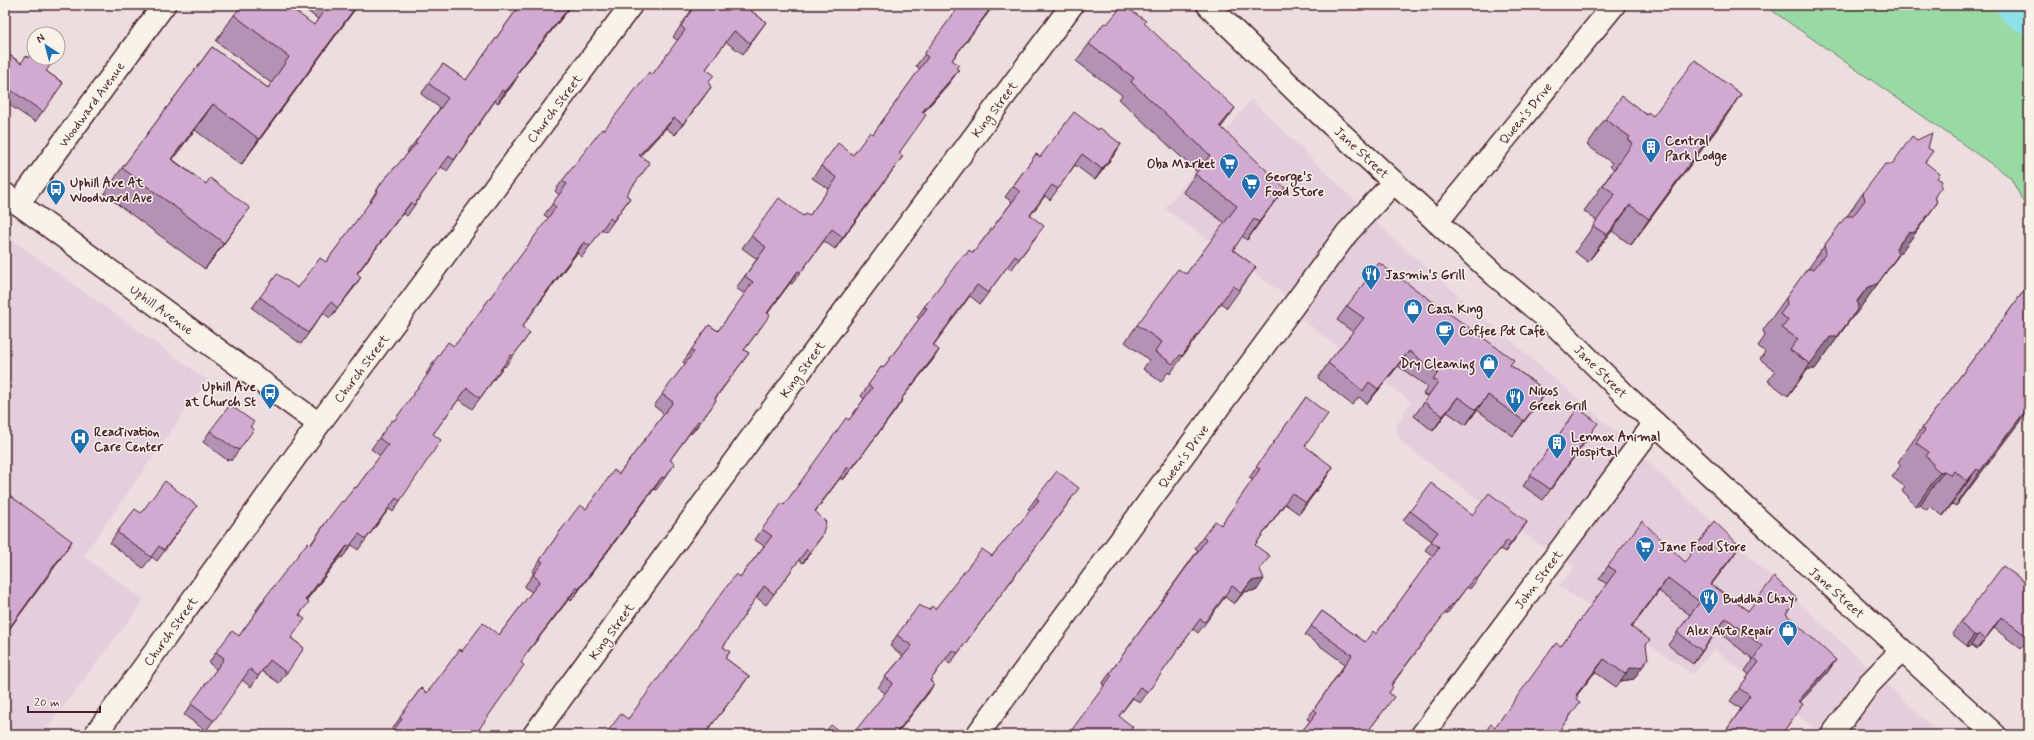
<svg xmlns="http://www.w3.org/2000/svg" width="2034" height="740" viewBox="0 0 2034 740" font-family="Mynerve,sans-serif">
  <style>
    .built { fill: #e4cedc }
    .green { fill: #99daa4; stroke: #727c68 }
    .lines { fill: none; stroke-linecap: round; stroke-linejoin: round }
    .river { stroke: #8fe1e8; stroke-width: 43 }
    .street-casing { stroke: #4a1f2b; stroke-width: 25 }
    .secondary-casing { stroke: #4a1f2b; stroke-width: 25 }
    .street { stroke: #f7f3e8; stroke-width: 22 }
    .secondary { stroke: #f7f3e8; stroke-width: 22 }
    .wall { fill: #b492b5; stroke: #4a1f2b }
    .shaded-wall { fill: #927793; stroke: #4a1f2b }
    .building { fill: #d1aad2; stroke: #4a1f2b }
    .labels { text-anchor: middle; stroke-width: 3; stroke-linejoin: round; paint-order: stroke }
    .street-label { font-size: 13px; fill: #4a1f2b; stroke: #f7f3e8 }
    .poi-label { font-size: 13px; font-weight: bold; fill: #4a1f2b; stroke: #f7f3e8; text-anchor: start }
  </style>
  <rect width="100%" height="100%" fill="#ecdde1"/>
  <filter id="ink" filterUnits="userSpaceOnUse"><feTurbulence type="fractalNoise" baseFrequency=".025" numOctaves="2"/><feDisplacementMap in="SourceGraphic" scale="8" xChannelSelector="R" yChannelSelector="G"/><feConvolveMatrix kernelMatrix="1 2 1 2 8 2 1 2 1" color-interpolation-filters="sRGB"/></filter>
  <g filter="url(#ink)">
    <g class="built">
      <polygon points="1251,99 1395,240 1616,432 1941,735 1809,735 1814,728 1714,649 1693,674 1559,586 1575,567 1543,547 1401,442 1396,426 1411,402 1306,323 1282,293 1165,209"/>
      <polygon points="5,235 207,380 83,556 144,600 42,735 5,735"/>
    </g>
    <polygon class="green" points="1764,5 2029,5 2029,212 2010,177"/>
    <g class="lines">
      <polyline class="river" points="2018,5 2029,13"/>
      <defs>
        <g id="street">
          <polyline points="18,204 164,5"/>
          <polyline points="1437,222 1614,5"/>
          <polyline points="534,735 837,321 1072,5"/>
          <polyline points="977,735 1347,233 1394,182"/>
          <polyline points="1422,735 1655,423"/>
          <polyline points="1832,735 1869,684 1901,651"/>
        </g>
        <g id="secondary">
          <polyline points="1208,5 1307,102 1437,222 1495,275 1556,326 1629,399 1748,510 1995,735"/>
          <polyline points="5,194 319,424"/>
          <polyline points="95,735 319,424 631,5"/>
        </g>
      </defs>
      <use href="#street" class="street-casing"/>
      <use href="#secondary" class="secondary-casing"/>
      <use href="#street" class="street"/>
      <use href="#secondary" class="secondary"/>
    </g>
    <g class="wall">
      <polygon points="299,5 358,5 241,165 195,130 172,159 206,184 250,208 205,269 104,194 122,168 212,47 268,88 271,83 216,41 234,15 314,25 318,19"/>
      <polygon points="520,5 575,5 572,9 570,8 516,75 518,76 511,87 498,103 495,101 447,171 441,167 407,216 403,213 390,230 357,274 361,277 330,318 323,313 301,344 252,308 260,297 298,288 326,262 371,202 370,201 382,182 408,153 407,152 415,142 440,108 421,94 443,64 466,80"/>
      <polygon points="695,5 754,5 750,10 766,22 743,54 726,42 706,69 709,83 703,98 675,135 666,128 640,156 650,163 626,195 630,198 606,232 602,229 582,257 577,253 541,301 522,327 530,333 505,367 504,366 472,409 459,399 433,434 400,501 393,512 389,509 358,550 352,545 342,558 340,557 306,601 291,638 304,648 279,683 262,671 251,687 242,680 206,731 184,715 216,670 216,669 209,663 216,652 239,636 257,611 256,610 264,599 311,544 326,522 356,488 380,456 371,449 379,438 394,421 428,375 426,374 433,363 454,346 463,335 549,218 544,215 559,195 555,191 562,181 652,75 678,41 673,37"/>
      <polygon points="956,5 994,5 952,60 956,68 950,82 923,113 899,153 877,192 835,249 824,241 792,284 790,283 768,313 762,326 744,350 749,353 715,399 716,400 702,420 691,434 690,433 670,460 675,464 656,490 654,489 571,601 569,599 393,730 392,729 421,688 427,693 462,651 499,635 532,592 524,587 534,573 532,572 561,530 586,509 619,474 664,414 654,406 685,364 683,362 709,325 718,331 745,294 736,288 757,259 742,248 751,236 803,216 809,216 829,189 812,178 821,166 853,155 873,134 920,69 916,66 959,7"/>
      <polygon points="1107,24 1223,125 1221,127 1272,205 1247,240 1242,236 1233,250 1256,267 1227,308 1221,303 1170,374 1168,372 1161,382 1143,369 1149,360 1125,342 1137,325 1186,274 1225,223 1183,192 1197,172 1119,99 1122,95 1076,61 1089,44"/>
      <polygon points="5,52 21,63 46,71 63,83 35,122 5,102"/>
      <polygon points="1647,115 1723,121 1631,245 1612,231 1588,262 1575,252 1597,221 1584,211 1614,169 1610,166 1612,163 1587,145 1605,119"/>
      <polygon points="1098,130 1121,144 1114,155 1095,180 1075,165 1050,200 1045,196 1030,216 1036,237 1011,270 1007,267 980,304 970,296 933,346 939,350 932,361 902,398 903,399 896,410 843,480 840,478 815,512 822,536 814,547 803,563 799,560 766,605 756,597 723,647 730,652 725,658 749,676 741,687 628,719 740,577 764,546 755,540 762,529 784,505 849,420 864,399 861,396 881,367 883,368 919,319 917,317 924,307 966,255 973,253 1012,202 1005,197 1036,154 1040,157"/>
      <polygon points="1917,140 1928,148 1925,162 1937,178 1935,196 1937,203 1914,235 1892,264 1855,315 1853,316 1815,369 1808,369 1788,396 1768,381 1775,371 1760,359 1765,352 1758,346 1765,336 1763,330 1786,298 1808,269 1824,246 1847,216 1863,193 1892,164"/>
      <polygon points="2029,284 2029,409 1956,506 1952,504 1943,516 1930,506 1927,510 1920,505 1916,506 1909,500 1908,496 1902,491 1905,487 1892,477 1901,465 1898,462 1922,428"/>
      <polygon points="1347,306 1510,365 1546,391 1513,436 1477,410 1466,425 1447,412 1433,431 1414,416 1428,397 1423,394 1428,387 1398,366 1367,404 1359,397 1352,405 1318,378 1328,363 1353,332 1337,320"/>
      <polygon points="1306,397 1305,446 1326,478 1299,514 1285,504 1255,545 1260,569 1257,590 1244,592 1234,604 1225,597 1198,633 1193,629 1140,703 1133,698 1119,716 1104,686 1102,684 1198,550 1195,548 1203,537 1221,525 1253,480 1249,478"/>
      <polygon points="1578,408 1591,434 1543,500 1523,486"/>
      <polygon points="250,427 246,440 231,461 229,459 227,460 203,442 210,431"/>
      <polygon points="1036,498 1072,498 950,664 945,660 930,681 934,684 927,695 885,693 878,688 885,677 903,656 890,646 897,635 929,610 935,609 992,556 1031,511 1028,509"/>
      <polygon points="197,506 157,561 152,557 143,568 110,543 117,532 141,513"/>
      <polygon points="1410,511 1472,515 1521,531 1505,552 1500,549 1470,589 1467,587 1447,614 1445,613 1391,686 1389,693 1387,706 1365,735 1299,735 1310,721 1307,719 1345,664 1305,635 1322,611 1365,642 1376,634 1433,556 1425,550 1432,541 1403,520"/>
      <polygon points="1740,546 1711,584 1748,611 1786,614 1827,673 1800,702 1794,717 1781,735 1723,735 1741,709 1730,701 1749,675 1745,671 1753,659 1717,631 1693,664 1668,645 1690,615 1659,591 1632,627 1646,645 1634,679 1621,681 1616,687 1595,672 1577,695 1571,715 1556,735 1483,735 1495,727 1560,646 1562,645 1607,584 1599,579 1608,566 1685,562"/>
      <polygon points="2029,585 2029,638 2021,649 1994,628 1977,649 1971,645 1970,647 1967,646 1952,634 1960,623"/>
    </g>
    <g class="shaded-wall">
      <polygon points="357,5 358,5 241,165 259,139"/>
      <polygon points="571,5 572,5 508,85 516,74"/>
      <polygon points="993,5 994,5 943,72 952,60"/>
      <polygon points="959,70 950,82 913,124 922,112"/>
      <polygon points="518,76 511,87 498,103 505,92"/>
      <polygon points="711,87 703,98 675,135 683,124"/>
      <polygon points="1741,94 1723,121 1631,245 1649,219"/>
      <polygon points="213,104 195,130 153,185 171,159"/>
      <polygon points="1235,108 1223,125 1207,143 1220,126"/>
      <polygon points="674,118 666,128 631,166 639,155"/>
      <polygon points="1121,144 1114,155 1095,180 1102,169"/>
      <polygon points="903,156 877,192 835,249 843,237"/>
      <polygon points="1285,188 1272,205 1247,240 1259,222"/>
      <polygon points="411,202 403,213 349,284 357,273"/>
      <polygon points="1937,203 1914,235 1892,264 1855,315 1853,316 1815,369 1808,369 1788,396 1810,364 1830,337 1835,333 1867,288 1908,233"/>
      <polygon points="1630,205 1612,231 1588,262 1607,235"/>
      <polygon points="250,208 231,234 205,269 224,243"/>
      <polygon points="584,242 577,253 540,302 547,291"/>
      <polygon points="798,271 790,283 759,324 767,313"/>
      <polygon points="361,277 354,288 330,318 338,308"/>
      <polygon points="939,350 932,361 894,408 902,398"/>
      <polygon points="1409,351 1398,366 1367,404 1378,389"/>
      <polygon points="1546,391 1536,406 1513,436"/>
      <polygon points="1488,395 1466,425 1476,410"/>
      <polygon points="1458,397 1447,412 1433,431 1443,416"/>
      <polygon points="903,399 855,465 843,480 851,469"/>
      <polygon points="2029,406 2029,409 1956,506 1980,471"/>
      <polygon points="711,408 702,420 691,434 700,422"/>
      <polygon points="848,467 840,478 807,522 815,511"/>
      <polygon points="1333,467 1326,478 1299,514 1306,503"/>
      <polygon points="1977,469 1952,504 1943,516 1967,481"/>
      <polygon points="1944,471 1920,505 1916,506 1940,472"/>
      <polygon points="662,477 654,489 571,601 579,589"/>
      <polygon points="1527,522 1521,531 1505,552 1511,543"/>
      <polygon points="822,536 814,547 803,563 810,552"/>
      <polygon points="72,541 54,568 5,635 5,634"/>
      <polygon points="347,546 340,557 298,611 305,600"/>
      <polygon points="1740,546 1731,559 1702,597 1711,584"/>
      <polygon points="1668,578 1659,591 1622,640 1631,627"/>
      <polygon points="1264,579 1257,590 1244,592 1234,604 1251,581"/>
      <polygon points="577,587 569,599 517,666 525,655"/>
      <polygon points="2001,617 1994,628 1977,649 1985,639"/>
      <polygon points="1726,618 1717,631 1693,664 1702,651"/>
      <polygon points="1974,635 1977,636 1970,647 1967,646"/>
      <polygon points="1604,659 1595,672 1567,708 1576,695"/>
      <polygon points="1648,659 1634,679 1621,681 1630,668"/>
      <polygon points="1836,660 1827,673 1789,714 1798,701"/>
      <polygon points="749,676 741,687 704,735"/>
      <polygon points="934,684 927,695 896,735 895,735"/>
    </g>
    <g class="building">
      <polygon points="242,5 287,5 314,25 328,5 357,5 259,139 213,104 171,159 206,184 210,178 250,208 224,243 122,168 212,47 268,88 289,57 234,15"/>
      <polygon points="520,5 571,5 516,74 518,76 505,92 502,90 454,160 449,156 414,205 411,202 398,219 357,273 361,277 338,308 331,302 308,333 260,297 277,274 298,288 320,258 326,262 378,191 377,190 382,182 417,143 415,142 448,98 428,83 443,64 466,80"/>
      <polygon points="695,5 754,5 750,10 766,22 750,43 734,31 706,69 714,75 708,82 711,87 683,124 674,118 639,155 650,163 626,195 630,198 613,221 610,218 590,246 584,242 547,291 522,327 530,333 513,356 511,355 480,398 467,388 433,434 441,440 400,501 396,498 366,539 359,534 349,547 347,546 305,600 309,602 299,615 305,619 291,638 304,648 287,673 270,660 258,676 250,669 214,721 191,704 223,660 224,658 216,652 232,631 239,636 265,600 264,599 308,542 311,545 326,522 342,501 343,502 355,487 356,488 388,445 379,438 392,420 394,421 435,364 433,363 448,342 454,346 463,335 556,207 552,204 567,184 562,181 602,129 604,130 649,72 652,75 685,30 681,26"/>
      <polygon points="960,5 993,5 952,60 959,65 956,68 959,70 922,112 926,115 899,153 903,156 843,237 832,229 801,272 798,271 767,313 770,315 744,350 749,353 715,398 716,400 711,408 700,422 698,421 670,460 675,464 664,478 662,477 579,589 577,587 525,655 521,663 524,665 475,735 390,735 402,719 400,717 421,688 427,693 460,649 462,651 483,623 499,635 540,581 533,575 543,562 540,560 561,530 580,505 586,509 614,470 619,474 673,402 662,394 694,352 691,350 709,325 718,331 753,282 745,276 766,247 751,236 779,198 803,216 806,214 809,216 837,178 821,166 838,143 853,155 870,132 873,134 928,57 924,54"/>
      <polygon points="1123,5 1146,21 1144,23 1235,108 1220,126 1285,188 1259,222 1254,219 1233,250 1256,267 1239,290 1233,286 1182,356 1180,355 1173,364 1155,352 1162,342 1137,325 1178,269 1186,274 1237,206 1195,174 1210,155 1131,82 1134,78 1089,44 1104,23 1107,24"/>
      <polygon points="33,50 34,50 34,58 45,58 52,63 46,71 63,83 43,112 5,86 5,52 21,63 26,56 28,58"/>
      <polygon points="1695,60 1741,94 1649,219 1630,205 1607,235 1593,226 1615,194 1603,185 1633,143 1628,140 1630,137 1605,119 1622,96 1647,115 1648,112 1653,116"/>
      <polygon points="1074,112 1098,130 1100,128 1121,144 1102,169 1082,154 1058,189 1052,185 1030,215 1044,226 1019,259 1015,256 988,293 977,285 933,345 939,350 902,398 903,399 862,455 851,469 848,467 815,511 826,522 822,536 810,552 807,549 774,594 764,586 723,647 730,652 725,658 749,676 704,735 605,735 621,714 628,719 736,574 740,577 772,536 762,529 782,503 784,505 846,418 849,420 872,388 868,385 881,367 883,368 927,308 924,307 964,254 966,255 969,250 973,253 1020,192 1013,186 1036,154 1040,157"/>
      <polygon points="1932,133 1928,148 1933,151 1925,162 1940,174 1937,178 1942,181 1940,185 1942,186 1935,196 1937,203 1915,232 1908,233 1896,248 1898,255 1878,283 1867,288 1857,301 1858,308 1837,337 1830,337 1810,364 1790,350 1798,339 1782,328 1788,320 1780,314 1787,305 1786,298 1807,269 1814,269 1826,253 1824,246 1846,216 1853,216 1865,200 1863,193 1885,164 1892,164 1912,136 1917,140"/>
      <polygon points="1379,263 1514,360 1510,365 1546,391 1524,421 1488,395 1476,410 1458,397 1443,416 1424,402 1438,382 1433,379 1438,373 1409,351 1378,389 1369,382 1363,391 1328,363 1364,318 1347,306"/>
      <polygon points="2029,284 2029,406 1980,471 1977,469 1967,481 1954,471 1951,476 1944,471 1940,472 1933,466 1932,462 1926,456 1929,452 1916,443 1925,430 1922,428"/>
      <polygon points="1306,397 1328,414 1305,446 1333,467 1306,503 1292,493 1255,545 1270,556 1260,569 1264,579 1251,581 1242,593 1232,586 1205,622 1200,619 1148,692 1140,687 1119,716 1133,727 1127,735 1068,735 1112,675 1109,674 1206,540 1203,537 1215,521 1221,525 1260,469 1256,467"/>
      <polygon points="230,405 254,422 250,427 254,429 239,450 236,448 235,449 210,431"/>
      <polygon points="1578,408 1598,423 1550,489 1530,475"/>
      <polygon points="1057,471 1079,488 958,653 952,650 930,681 934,684 895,735 852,735 893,683 885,677 912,646 897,635 919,605 929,610 932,606 935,609 982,549 992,556 1039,500 1036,498"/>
      <polygon points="165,481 197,506 164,550 159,546 151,557 117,532 135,509 141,513"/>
      <polygon points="1431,483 1472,515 1489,493 1527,522 1511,543 1507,540 1477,579 1474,578 1453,605 1452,604 1391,685 1393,687 1389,693 1394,697 1365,735 1299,735 1317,712 1314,709 1352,655 1311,626 1322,611 1365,642 1373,631 1376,634 1439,547 1431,541 1438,532 1410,511"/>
      <polygon points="5,492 72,541 5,634"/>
      <polygon points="1642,521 1685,562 1714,521 1740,546 1711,584 1748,611 1774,577 1797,599 1786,614 1836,660 1798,701 1803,704 1781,735 1723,735 1750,696 1739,688 1759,662 1754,658 1762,646 1726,618 1702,651 1677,632 1700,602 1668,578 1631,627 1650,640 1646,645 1648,659 1643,666 1630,668 1625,674 1604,659 1576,695 1578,696 1576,699 1580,702 1556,735 1483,735 1491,724 1495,727 1556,643 1560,646 1562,645 1616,571 1608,566"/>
      <polygon points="2003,566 2029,585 2029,638 2001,617 1985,639 1979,634 1977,636 1974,635 1960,623"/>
      <polygon points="831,725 844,735 823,735"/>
    </g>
  </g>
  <defs>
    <symbol id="building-pin" viewBox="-11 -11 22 30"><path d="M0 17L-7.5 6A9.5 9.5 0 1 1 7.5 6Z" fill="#1f6fb2" stroke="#f7f3e8"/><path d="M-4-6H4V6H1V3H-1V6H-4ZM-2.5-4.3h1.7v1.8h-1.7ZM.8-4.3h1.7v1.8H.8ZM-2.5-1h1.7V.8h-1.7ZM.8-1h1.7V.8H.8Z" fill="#fff"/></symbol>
    <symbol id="supermarket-pin" viewBox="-11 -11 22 30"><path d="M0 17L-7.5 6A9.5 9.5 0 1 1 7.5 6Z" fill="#1f6fb2" stroke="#f7f3e8"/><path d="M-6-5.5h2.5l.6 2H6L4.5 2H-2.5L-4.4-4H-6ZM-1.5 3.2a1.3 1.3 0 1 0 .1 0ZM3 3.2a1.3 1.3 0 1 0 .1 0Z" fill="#fff"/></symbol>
    <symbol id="bus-pin" viewBox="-11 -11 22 30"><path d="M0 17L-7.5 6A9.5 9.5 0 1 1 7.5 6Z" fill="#1f6fb2" stroke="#f7f3e8"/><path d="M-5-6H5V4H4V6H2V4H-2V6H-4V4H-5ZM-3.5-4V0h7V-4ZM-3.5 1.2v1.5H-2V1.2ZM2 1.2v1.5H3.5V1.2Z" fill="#fff"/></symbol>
    <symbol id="restaurant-pin" viewBox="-11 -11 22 30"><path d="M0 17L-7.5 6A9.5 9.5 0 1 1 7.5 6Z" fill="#1f6fb2" stroke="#f7f3e8"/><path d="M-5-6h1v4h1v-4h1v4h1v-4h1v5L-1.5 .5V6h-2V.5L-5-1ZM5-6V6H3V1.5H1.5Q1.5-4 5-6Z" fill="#fff"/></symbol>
    <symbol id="shop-pin" viewBox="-11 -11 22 30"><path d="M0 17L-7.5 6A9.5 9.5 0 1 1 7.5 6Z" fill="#1f6fb2" stroke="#f7f3e8"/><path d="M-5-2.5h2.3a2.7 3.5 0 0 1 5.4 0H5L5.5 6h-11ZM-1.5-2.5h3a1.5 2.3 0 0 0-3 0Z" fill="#fff"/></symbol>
    <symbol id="cafe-pin" viewBox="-11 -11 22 30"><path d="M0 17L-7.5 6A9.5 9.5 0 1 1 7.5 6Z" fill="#1f6fb2" stroke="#f7f3e8"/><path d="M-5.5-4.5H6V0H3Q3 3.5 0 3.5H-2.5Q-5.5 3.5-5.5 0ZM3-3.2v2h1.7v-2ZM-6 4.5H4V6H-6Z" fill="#fff"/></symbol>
    <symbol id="hospital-pin" viewBox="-11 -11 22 30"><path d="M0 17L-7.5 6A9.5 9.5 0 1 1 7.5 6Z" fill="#1f6fb2" stroke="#f7f3e8"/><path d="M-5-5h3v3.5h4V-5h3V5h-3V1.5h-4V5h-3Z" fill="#fff"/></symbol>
  </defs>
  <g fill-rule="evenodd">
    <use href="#building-pin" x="1640" y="136" width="22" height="30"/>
    <use href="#supermarket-pin" x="1218" y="152" width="22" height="30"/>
    <use href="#supermarket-pin" x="1240" y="172" width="22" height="30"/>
    <use href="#bus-pin" x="45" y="178" width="22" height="30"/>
    <use href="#restaurant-pin" x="1360" y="263" width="22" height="30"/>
    <use href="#shop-pin" x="1402" y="297" width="22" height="30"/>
    <use href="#cafe-pin" x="1434" y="319" width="22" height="30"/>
    <use href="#shop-pin" x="1478" y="352" width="22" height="30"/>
    <use href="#bus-pin" x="259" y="382" width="22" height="30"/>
    <use href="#restaurant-pin" x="1504" y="386" width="22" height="30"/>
    <use href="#hospital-pin" x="69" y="427" width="22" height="30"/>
    <use href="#building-pin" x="1546" y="432" width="22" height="30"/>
    <use href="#supermarket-pin" x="1634" y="535" width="22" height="30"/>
    <use href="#restaurant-pin" x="1698" y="587" width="22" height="30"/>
    <use href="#shop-pin" x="1777" y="619" width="22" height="30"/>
  </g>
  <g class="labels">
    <g class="street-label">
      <text transform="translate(91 104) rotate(-54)" y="5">Woodward Avenue</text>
      <text transform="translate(554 108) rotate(-53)" y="5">Church Street</text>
      <text transform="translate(994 109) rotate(-53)" y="5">King Street</text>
      <text transform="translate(1525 113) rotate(-51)" y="5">Queen's Drive</text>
      <text transform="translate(1362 152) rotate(43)" y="5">Jane Street</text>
      <text transform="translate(162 309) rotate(36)" y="5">Uphill Avenue</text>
      <text transform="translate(361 368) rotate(-53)" y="5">Church Street</text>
      <text transform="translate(802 369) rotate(-54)" y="5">King Street</text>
      <text transform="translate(1601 371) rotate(45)" y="5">Jane Street</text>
      <text transform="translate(1183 456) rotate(-54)" y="5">Queen's Drive</text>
      <text transform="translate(1538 579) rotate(-53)" y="5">John Street</text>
      <text transform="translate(1837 592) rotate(42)" y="5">Jane Street</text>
      <text transform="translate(170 631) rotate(-54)" y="5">Church Street</text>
      <text transform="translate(611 631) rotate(-54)" y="5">King Street</text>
    </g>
    <g class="poi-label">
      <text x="1665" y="145">Central<tspan x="1665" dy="15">Park Lodge</tspan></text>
      <text x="1215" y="168" text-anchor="end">Oba Market</text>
      <text x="1265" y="181">George's<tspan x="1265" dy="15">Food Store</tspan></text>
      <text x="70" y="187">Uphill Ave At<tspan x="70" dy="15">Woodward Ave</tspan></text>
      <text x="1385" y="279">Jasmin's Grill</text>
      <text x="1427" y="313">Cash King</text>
      <text x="1459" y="335">Coffee Pot Cafe</text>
      <text x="1475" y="368" text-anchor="end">Dry Cleaning</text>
      <text x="256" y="391" text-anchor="end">Uphill Ave<tspan x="256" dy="15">at Church St</tspan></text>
      <text x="1529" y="395">Nikos<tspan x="1529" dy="15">Greek Grill</tspan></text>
      <text x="94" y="436">Reactivation<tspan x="94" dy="15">Care Center</tspan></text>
      <text x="1571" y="441">Lennox Animal<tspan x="1571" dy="15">Hospital</tspan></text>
      <text x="1659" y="551">Jane Food Store</text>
      <text x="1723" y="603">Buddha Chay</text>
      <text x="1774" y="635" text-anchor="end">Alex Auto Repair</text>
    </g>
  </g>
  <rect width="2034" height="740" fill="none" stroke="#f7f3e8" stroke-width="20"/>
  <rect x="10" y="10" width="2014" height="720" fill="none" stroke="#4a1f2b" stroke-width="1.5" filter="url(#ink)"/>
  <g transform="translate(46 46) rotate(324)"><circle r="19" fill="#f7f3e8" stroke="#b29e9c"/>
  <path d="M0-3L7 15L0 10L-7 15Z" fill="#1f6fb2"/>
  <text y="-6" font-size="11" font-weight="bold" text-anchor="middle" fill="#4a1f2b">N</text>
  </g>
  <path d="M28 706v6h72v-6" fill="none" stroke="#4a1f2b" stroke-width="2"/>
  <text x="34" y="706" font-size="12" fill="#4a1f2b" stroke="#f7f3e8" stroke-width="3" paint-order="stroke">20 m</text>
</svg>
